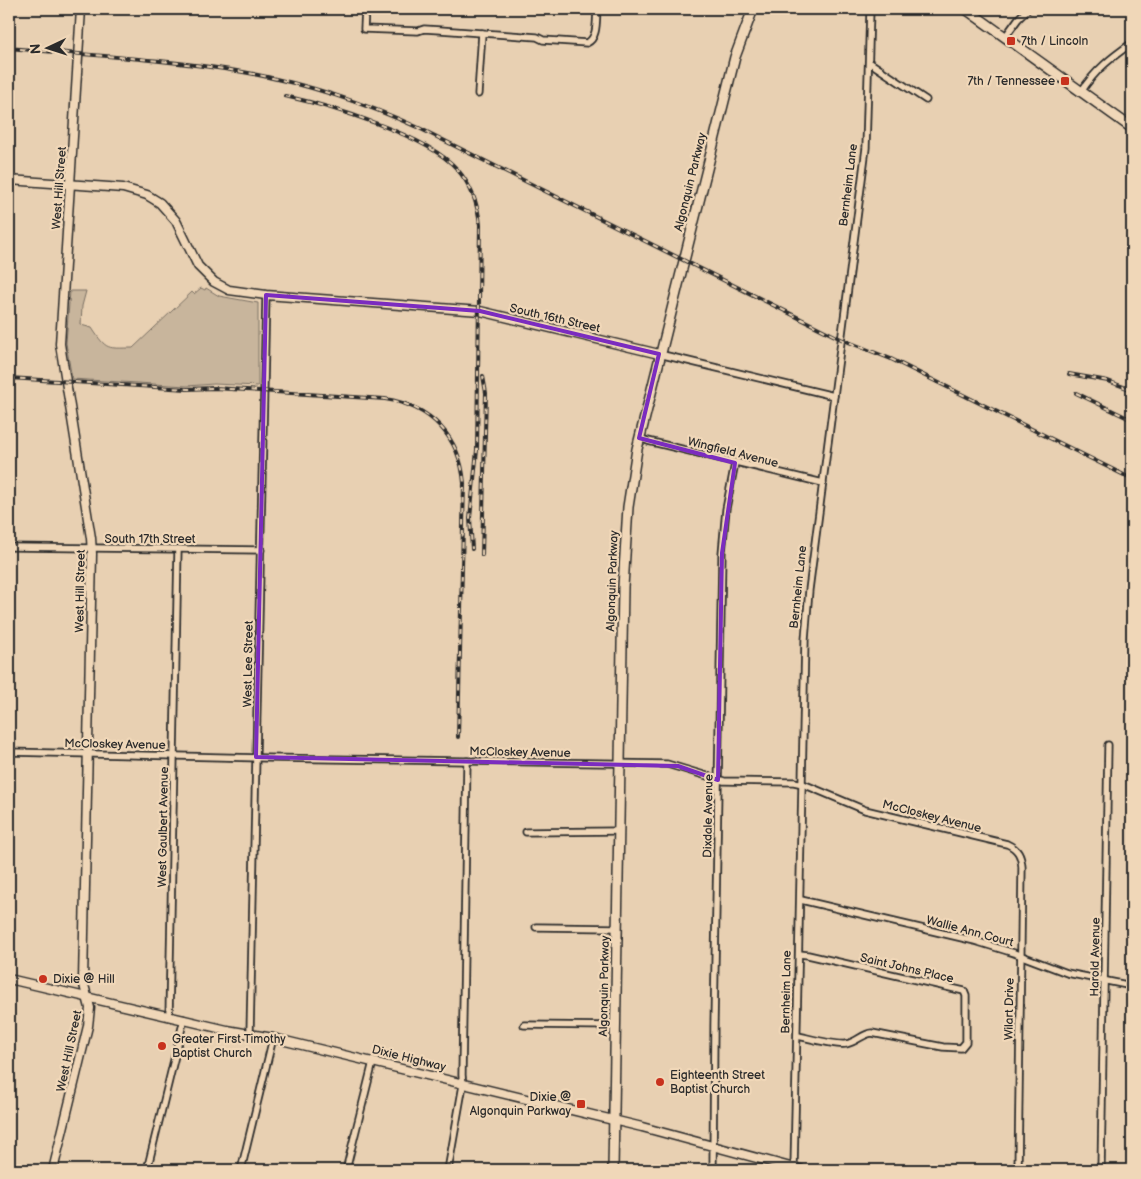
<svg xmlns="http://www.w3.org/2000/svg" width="1141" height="1179" viewBox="0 0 1141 1179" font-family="'Balsamiq Sans',sans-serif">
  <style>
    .green { fill: #c8b59c; stroke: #7a7064 }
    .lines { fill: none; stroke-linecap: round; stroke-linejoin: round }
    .minor-casing { stroke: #2b2b2b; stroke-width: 9 }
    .tertiary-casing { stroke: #2b2b2b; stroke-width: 11 }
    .secondary-casing { stroke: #2b2b2b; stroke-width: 12 }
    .primary-casing { stroke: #2b2b2b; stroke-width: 12 }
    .minor { stroke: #f0d7b8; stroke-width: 5.5 }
    .tertiary { stroke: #f0d7b8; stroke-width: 8 }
    .secondary { stroke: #f0d7b8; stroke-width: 9 }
    .primary { stroke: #f0d7b8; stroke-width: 9 }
    .rail-casing { stroke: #2b2b2b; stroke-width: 4 }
    .rail { stroke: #f0d7b8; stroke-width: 2; stroke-dasharray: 5.5; stroke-linecap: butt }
    .marked { fill: none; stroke: #7b2cbf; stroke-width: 4; stroke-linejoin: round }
    .poi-dot { fill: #c8321e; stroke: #f0d7b8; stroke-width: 2 }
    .labels { text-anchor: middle; stroke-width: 4.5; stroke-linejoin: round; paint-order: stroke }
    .poi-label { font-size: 12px; fill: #2b2b2b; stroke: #f0d7b8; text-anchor: start }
    .street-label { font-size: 12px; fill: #2b2b2b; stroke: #f0d7b8 }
  </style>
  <rect width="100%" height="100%" fill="#e8d0b2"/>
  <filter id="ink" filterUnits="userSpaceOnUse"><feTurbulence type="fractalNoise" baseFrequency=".02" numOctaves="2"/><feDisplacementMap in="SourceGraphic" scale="10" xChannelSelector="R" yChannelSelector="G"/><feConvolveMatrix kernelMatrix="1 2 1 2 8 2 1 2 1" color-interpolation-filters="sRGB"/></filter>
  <g filter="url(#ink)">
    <path class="green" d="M 201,288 L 205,290 L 206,288 L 219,296 L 258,303 L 258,386 L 214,384 L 187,386 L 72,379 L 66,343 L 70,291 L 86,291 L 82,306 L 81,325 L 92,328 C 107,351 107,348 133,348 L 192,292 L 194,294 Z"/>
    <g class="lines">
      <defs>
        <g id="minor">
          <path d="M 365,9 L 364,29 L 418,31 L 424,29 L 440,30 L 537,37 L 543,40 L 587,43 C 598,38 596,20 597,9"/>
          <polyline points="1005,37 1018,19 1028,9"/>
          <polyline points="869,62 926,100"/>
          <path d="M 1081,92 C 1095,70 1112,57 1132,43"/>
          <polyline points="478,94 482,33"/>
          <polyline points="659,354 834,396"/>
          <polyline points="639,438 648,441 823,483"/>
          <polyline points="9,547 261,550"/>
          <path d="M 9,752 L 266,758 L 667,764 L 724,781 L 794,782 L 803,784 L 865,810 L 1007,844 C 1018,849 1021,855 1022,867 L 1018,1170"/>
          <polyline points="526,832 619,831"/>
          <polyline points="801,900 975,941 1014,953 1067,973 1132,986"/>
          <polyline points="536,927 617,928"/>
          <polyline points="169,1016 178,549"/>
          <polyline points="524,1025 616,1026"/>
          <polyline points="250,1033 266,295"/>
          <path d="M 798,1036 C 808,1038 838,1046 846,1044 C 857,1042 862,1034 872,1033 L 943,1047 L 961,1048 L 966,1042 L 966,996 L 964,991 L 808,955 L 799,954"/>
          <polyline points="794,1168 805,640 809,590 866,148 870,9"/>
          <polyline points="147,1170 184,1019"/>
          <polyline points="241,1170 273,1038"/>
          <polyline points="346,1170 373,1062"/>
          <polyline points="448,1170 463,1085 462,1075 467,761"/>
          <polyline points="713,1170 714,1025 722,553 726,509 735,463"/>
          <polyline points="1101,1170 1108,745"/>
        </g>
        <g id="tertiary">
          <polyline points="9,180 123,188 147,195 160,203 176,221 198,266 214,282 229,290 266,295 480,311 659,354"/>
          <polyline points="9,979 227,1030 273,1038 642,1127 794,1168"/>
          <polyline points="53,1170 88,1026 90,1008 83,981 92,554 91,538 60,344 81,9"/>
        </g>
        <polyline id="secondary" points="613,1170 623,587 628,507 637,449 735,57 753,9"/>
        <g id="primary">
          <polyline points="966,9 1132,128"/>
          <polyline points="793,1170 794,1168 801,1170"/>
        </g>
      </defs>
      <use href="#minor" class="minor-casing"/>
      <use href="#tertiary" class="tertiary-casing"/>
      <use href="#secondary" class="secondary-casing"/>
      <use href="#primary" class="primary-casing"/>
      <use href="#minor" class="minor"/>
      <use href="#tertiary" class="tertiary"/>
      <use href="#secondary" class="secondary"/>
      <use href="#primary" class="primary"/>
      <defs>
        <g id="rail">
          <path d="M 9,48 C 87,55 165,59 243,72 C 304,83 363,102 419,128 L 841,339 L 891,359 L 1132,479"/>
          <path d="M 285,96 C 330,106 427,135 457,169 C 471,185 478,204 480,225 L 477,450 L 470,518 L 472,549"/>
          <polyline points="1069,374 1108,381 1132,390"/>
          <path d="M 9,378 L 187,389 L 215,388 L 385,399 C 431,406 460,437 464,483 L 458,737"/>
          <polyline points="1076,393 1132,420"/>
          <polyline points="482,555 486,393 483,376"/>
        </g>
      </defs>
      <use href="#rail" class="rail-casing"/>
      <use href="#rail" class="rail"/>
    </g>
  </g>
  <path class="marked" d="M 266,295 L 480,311 L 659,354 L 639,438 L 735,463 L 722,553 L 718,780 L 678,766 L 256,757 Z"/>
  <g class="poi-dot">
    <rect x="1006" y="36" width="10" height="10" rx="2.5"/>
    <rect x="1060" y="76" width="10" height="10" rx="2.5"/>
    <circle cx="43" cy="979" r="5"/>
    <circle cx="162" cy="1046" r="5"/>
    <circle cx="660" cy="1082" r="5"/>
    <rect x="576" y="1099" width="10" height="10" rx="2.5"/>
  </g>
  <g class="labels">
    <g class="poi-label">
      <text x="1021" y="45">7th / Lincoln</text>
      <text x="1055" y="85" text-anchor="end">7th / Tennessee</text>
      <text x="53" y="983">Dixie @ Hill</text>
      <text x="172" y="1043">Greater First Timothy<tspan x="172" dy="14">Baptist Church</tspan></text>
      <text x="670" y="1079">Eighteenth Street<tspan x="670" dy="14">Baptist Church</tspan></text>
      <text x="571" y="1101" text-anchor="end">Dixie @<tspan x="571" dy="14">Algonquin Parkway</tspan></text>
    </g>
    <g class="street-label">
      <text transform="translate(690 182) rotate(-76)" y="4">Algonquin Parkway</text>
      <text transform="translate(848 185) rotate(-83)" y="4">Bernheim Lane</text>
      <text transform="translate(59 188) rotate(-86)" y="4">West Hill Street</text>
      <text transform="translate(555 318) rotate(13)" y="4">South 16th Street</text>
      <text transform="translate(733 452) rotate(14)" y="4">Wingfield Avenue</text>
      <text x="150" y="543">South 17th Street</text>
      <text transform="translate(612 581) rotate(-88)" y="4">Algonquin Parkway</text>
      <text transform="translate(798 587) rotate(-84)" y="4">Bernheim Lane</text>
      <text transform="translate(80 591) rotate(-89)" y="4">West Hill Street</text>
      <text transform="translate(248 664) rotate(-89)" y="4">West Lee Street</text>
      <text transform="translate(115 744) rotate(1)" y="4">McCloskey Avenue</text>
      <text transform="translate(520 752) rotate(1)" y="4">McCloskey Avenue</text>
      <text transform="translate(708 816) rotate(-89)" y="4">Dixdale Avenue</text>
      <text transform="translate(932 816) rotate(14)" y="4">McCloskey Avenue</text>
      <text transform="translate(163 827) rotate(-89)" y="4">West Gaulbert Avenue</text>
      <text transform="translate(970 931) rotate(15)" y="4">Wallie Ann Court</text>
      <text transform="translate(1095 957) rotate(-89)" y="4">Harold Avenue</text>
      <text transform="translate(907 968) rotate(13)" y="4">Saint Johns Place</text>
      <text transform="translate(604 986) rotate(-89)" y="4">Algonquin Parkway</text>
      <text transform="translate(786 992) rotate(-89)" y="4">Bernheim Lane</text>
      <text transform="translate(1009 1009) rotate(-89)" y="4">Wilart Drive</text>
      <text transform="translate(69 1051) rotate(-78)" y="4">West Hill Street</text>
      <text transform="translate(409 1058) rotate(14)" y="4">Dixie Highway</text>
    </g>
  </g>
  <rect width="1141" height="1179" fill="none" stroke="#f0d7b8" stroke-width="30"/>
  <rect x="15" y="15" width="1111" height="1149" fill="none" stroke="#2b2b2b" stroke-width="2" filter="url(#ink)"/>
  <g transform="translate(48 48) rotate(266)" stroke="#f0d7b8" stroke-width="4" paint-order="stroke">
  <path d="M0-4L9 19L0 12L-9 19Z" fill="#2b2b2b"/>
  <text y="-8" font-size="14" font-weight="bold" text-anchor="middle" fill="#2b2b2b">N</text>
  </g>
</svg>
